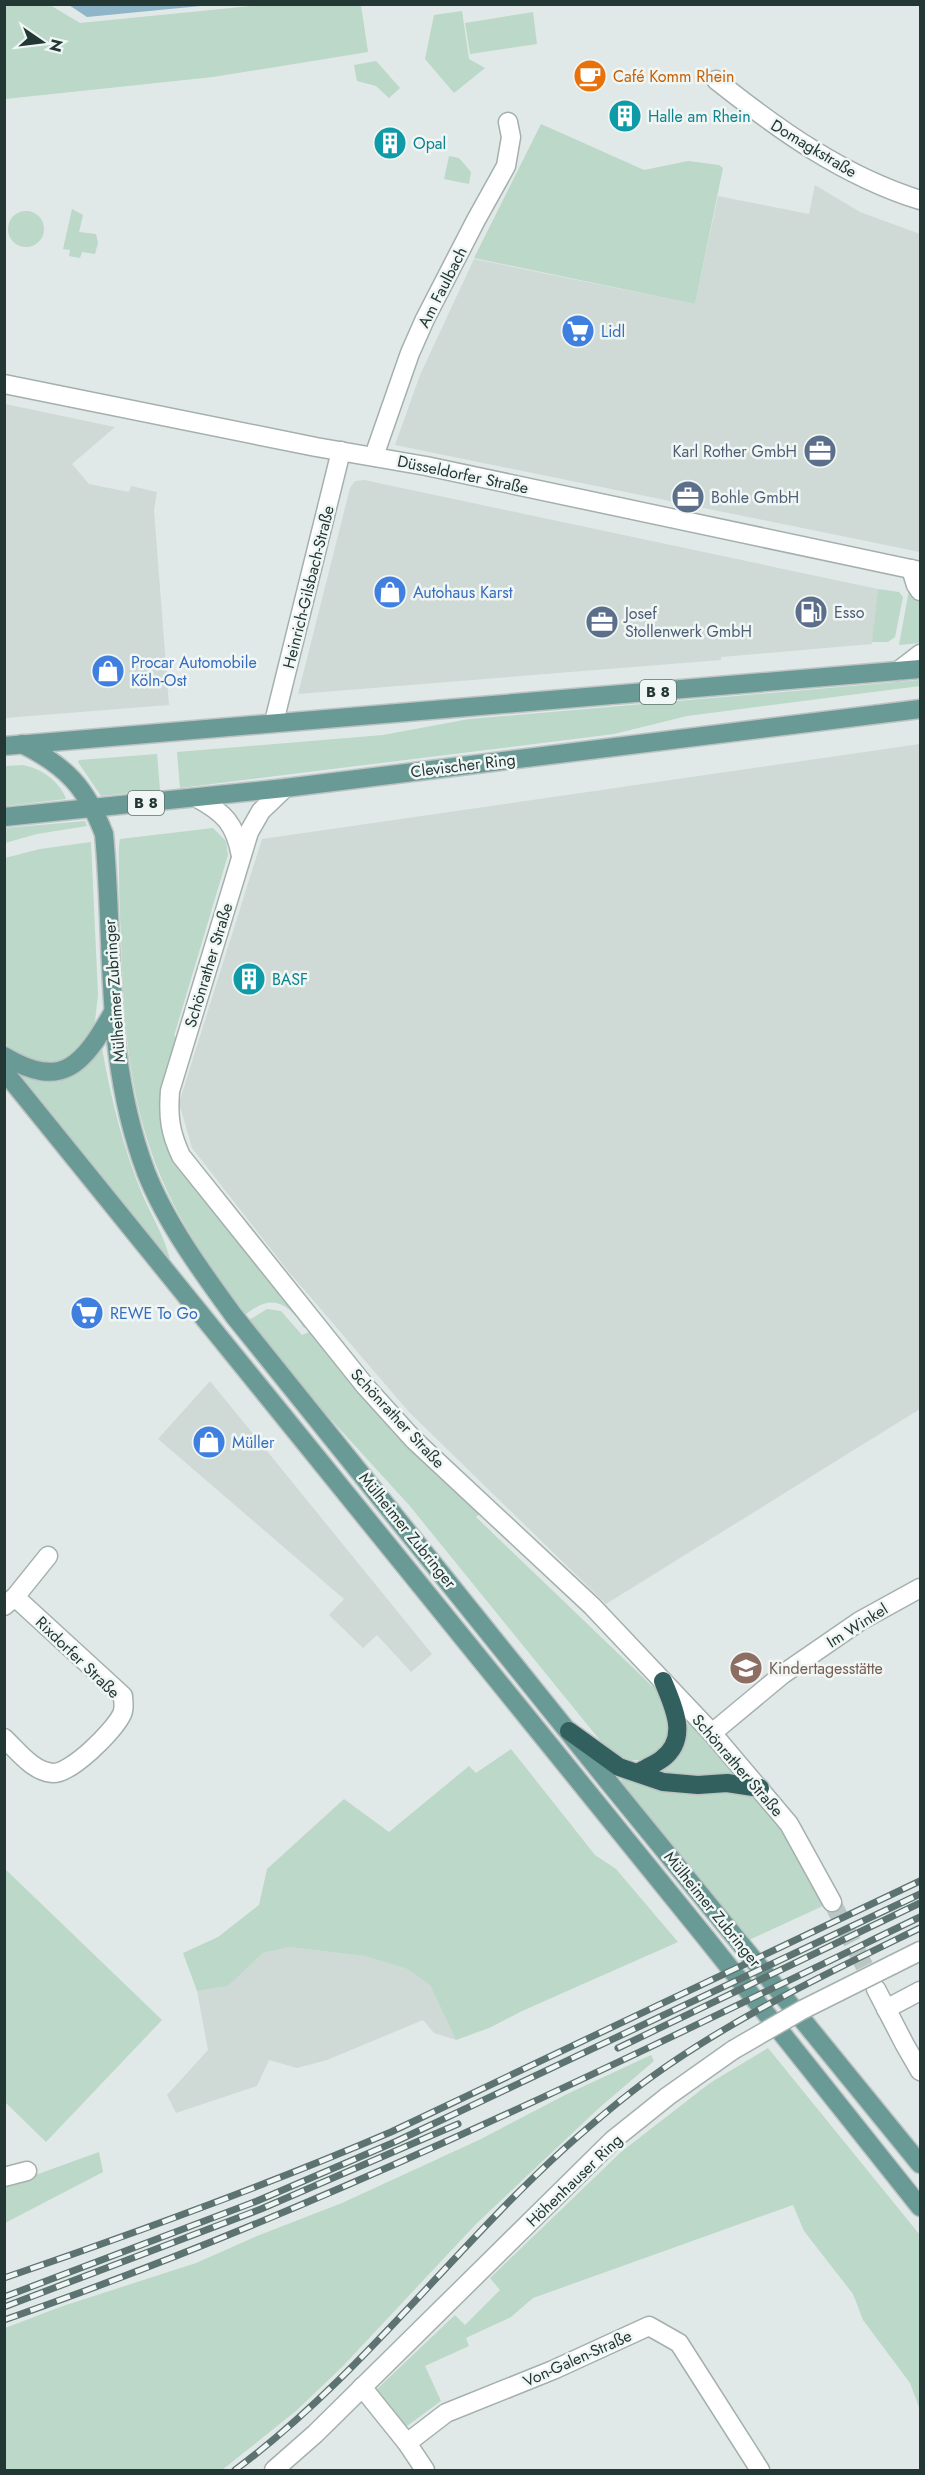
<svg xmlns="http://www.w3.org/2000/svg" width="925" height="2475" viewBox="0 0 925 2475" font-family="Jost,sans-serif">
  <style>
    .built { fill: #cfd9d6 }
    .green { fill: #bbd8c8 }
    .water { fill: #8eb6c8 }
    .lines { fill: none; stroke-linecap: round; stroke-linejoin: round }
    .minor-tunnel { stroke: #bac6c3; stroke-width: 18; stroke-dasharray: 18 9; stroke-linecap: butt }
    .minor-casing { stroke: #a4b0ae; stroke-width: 21 }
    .major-casing { stroke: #bdc3c2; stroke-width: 21 }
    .highway-casing { stroke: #bdc3c2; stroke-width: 21 }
    .minor { stroke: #fff; stroke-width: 18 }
    .major { stroke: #6a9a95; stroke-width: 18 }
    .highway { stroke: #32605e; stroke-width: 18 }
    .rail-casing { stroke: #5d7371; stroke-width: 7 }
    .rail { stroke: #f0f6f4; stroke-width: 4.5; stroke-dasharray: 14; stroke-linecap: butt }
    .minor-bridge-casing { stroke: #a4b0ae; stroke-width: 21; stroke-linecap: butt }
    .minor-bridge { stroke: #fff; stroke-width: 18 }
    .labels { text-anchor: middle; stroke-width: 5; stroke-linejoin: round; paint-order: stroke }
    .shield { fill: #f0f6f4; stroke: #60716e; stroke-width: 1.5 }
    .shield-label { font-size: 15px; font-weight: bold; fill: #233835 }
    .food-label { font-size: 16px; fill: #c56008; stroke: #f0f6f4; text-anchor: start }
    .culture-label { font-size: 16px; fill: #0d838f; stroke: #f0f6f4; text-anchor: start }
    .street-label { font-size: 16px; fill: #233835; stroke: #f0f6f4 }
    .shop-label { font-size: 16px; fill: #366cbe; stroke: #f0f6f4; text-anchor: start }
    .service-label { font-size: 16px; fill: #4e5e75; stroke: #f0f6f4; text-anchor: start }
    .education-label { font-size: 16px; fill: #785e54; stroke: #f0f6f4; text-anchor: start }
  </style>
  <rect width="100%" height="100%" fill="#e0e9e7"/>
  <g class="built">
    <polygon points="815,185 860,212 920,234 920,552 395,445 420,375 474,259 695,304 718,196 809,214"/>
    <polygon points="5,404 115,427 72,464 89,484 129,492 131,486 157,492 154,510 169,705 5,718"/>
    <polygon points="364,480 878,589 872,644 721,657 721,660 298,694 350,488 355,481"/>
    <polygon points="920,744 920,1409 606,1604 409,1412 288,1271 192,1148 179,1103 262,839"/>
    <polygon points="210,1381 432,1654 411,1672 377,1635 363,1648 329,1615 344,1599 158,1439"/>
    <polygon points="289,1947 365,1956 407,1969 430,1985 456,2040 434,2033 423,2020 327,2060 297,2068 269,2060 257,2086 176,2113 167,2095 208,2050 197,1991 228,1986 263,1953"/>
  </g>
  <g class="green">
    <polygon points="5,4 50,5 80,23 260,5 361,5 368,52 213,77 5,99"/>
    <polygon points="462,11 469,59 485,68 454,93 425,59 434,15"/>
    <polygon points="533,12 537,44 470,54 465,23"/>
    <polygon points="376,61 400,88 389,98 376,86 357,81 354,65"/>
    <polygon points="541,124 644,170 688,161 719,165 723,168 695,304 474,258"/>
    <polygon points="449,156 459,158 471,172 469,184 444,179"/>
    <polygon points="72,209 83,215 79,232 96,234 98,243 95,254 82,252 80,258 69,256 70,250 63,249"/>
    <circle cx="26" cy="229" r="18"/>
    <polygon points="878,589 899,592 903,597 895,637 888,642 872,642"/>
    <polygon points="909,590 920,601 920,643 899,645"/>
    <polygon points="920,680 920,686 687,716 614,734 180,788 177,752 383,735 469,719"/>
    <polygon points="157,754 160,790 101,796 78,762 79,760"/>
    <path d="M 23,765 C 41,768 60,782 66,799 L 5,806 L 5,766 Z"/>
    <polygon points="85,821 87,826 37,834 5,843 5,828"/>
    <path d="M 213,828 L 226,841 L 228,855 L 174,1036 L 178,1038 C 167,1077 151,1112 170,1151 L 308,1326 L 304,1328 C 288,1302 271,1293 245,1315 C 206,1262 169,1208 149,1145 C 127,1079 123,1008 121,939 C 120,916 119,893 119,870 C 119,860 118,849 120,839 Z"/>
    <polygon points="91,842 98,995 95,1021 92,1036 87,1044 62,1063 36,1064 10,1049 5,1043 5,858 40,849"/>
    <path d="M 100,1048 L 102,1048 C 111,1099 123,1148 143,1196 C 153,1219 166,1239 171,1264 L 21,1077 L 21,1075 Z"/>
    <path d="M 267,1309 L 281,1311 L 302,1335 L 312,1331 L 410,1446 L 480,1514 L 476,1517 L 652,1686 L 655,1685 L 669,1710 L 668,1741 C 645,1766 629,1766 603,1744 L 409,1505 L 315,1402 L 249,1320 Z"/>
    <polygon points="688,1721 733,1770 732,1775 670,1777 657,1771 686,1734"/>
    <polygon points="511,1749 595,1855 616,1869 678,1942 522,2011 489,2028 456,2040 430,1985 407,1969 365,1956 289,1947 263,1953 228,1986 197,1991 183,1953 218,1937 259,1905 267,1869 344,1799 389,1832 469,1766 476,1773"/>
    <path d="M 624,1777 C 642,1785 661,1791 682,1793 C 705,1795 728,1788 751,1795 C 772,1801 815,1883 825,1905 L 749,1940 L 622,1783 L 621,1780 Z"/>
    <polygon points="4,1868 162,2020 46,2142 5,2102"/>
    <polygon points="768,2048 920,2235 920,2410 910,2383 863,2320 853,2294 804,2231 793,2205 533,2298 511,2317 466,2338 469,2346 425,2366 441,2401 407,2426 401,2425 375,2391 455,2315 465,2325 500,2290 490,2278 621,2152 710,2083"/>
    <polygon points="651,2055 654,2061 599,2108 476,2224 343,2366 296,2411 222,2470 5,2470 5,2328 63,2306 196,2263 257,2236 342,2203 479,2140 567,2094"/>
    <polygon points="99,2152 103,2172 5,2223 5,2186"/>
  </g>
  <polygon class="water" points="69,5 69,4 211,5 87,17"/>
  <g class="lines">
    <polyline class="minor-tunnel" points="832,1902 876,1989"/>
    <defs>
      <g id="minor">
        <path d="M 716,80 C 779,130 843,176 920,200"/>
        <polyline points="4,384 316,447 426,466 920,571"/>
        <polyline points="374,456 410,353 425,319 476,220 506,166 511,137 508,122"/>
        <polyline points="911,569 916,585 920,591"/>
        <polyline points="898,671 920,654"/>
        <polyline points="274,722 341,451"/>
        <path d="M 285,788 L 261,811 L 249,832 L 170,1091 C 168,1117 170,1132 181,1156 L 366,1387 L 414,1440 L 592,1606 L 712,1733 L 789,1824 L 832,1902"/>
        <path d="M 197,798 C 225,813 235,824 241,856"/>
        <polyline points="4,1606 15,1597 48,1556"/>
        <polyline points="712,1733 783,1674 860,1621 920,1588"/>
        <path d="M 4,1738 C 18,1751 33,1772 53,1773 C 71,1774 115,1730 122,1714 C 125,1708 123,1702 123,1696 L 15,1597"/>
        <polyline points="892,1965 920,1951"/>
        <polyline points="876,1989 905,2045 920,2071"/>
        <polyline points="886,2009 920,1991"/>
        <polyline points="4,2177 27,2171"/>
        <polyline points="362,2387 407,2443 425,2470"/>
        <polyline points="407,2443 446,2413 553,2370 649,2326 679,2343 760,2470"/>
        <polyline points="274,2470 315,2434 613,2140 668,2096 733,2050"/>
      </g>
      <g id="major">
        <path d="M 22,744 C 66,766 86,787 104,834 C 115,951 103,1058 146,1172 C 166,1223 202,1272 234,1316 L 607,1780 L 920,2164"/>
        <polyline points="4,746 920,669"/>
        <polyline points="4,817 285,788 920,709"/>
        <path d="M 4,1056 C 63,1091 83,1064 112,1014"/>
        <polyline points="4,1071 706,1938 920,2207"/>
      </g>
      <g id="highway">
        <polyline points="569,1731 619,1767 663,1782 698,1785 727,1783 760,1788"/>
        <path d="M 638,1773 C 646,1768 655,1764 662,1759 C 690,1738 673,1706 663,1681"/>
      </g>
    </defs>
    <use href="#minor" class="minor-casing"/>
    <use href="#major" class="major-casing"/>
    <use href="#highway" class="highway-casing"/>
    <use href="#minor" class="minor"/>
    <use href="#major" class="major"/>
    <use href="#highway" class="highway"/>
    <defs>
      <g id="rail">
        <polyline points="618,2048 920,1903"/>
        <path d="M 4,2278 C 135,2233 265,2186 391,2132 L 920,1881"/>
        <polyline points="4,2297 257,2201 397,2141 920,1894"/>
        <polyline points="4,2307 261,2209 458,2124"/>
        <path d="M 4,2320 C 320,2210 620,2062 920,1917"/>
        <path d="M 235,2470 C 359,2378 451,2251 566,2147 C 593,2123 621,2099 650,2078 C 734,2017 828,1973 920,1928"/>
      </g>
    </defs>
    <use href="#rail" class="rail-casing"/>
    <use href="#rail" class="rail"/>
    <defs>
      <polyline id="minor-bridge" points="733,2050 802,2010 892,1965"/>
    </defs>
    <use href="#minor-bridge" class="minor-bridge-casing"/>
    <use href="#minor-bridge" class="minor-bridge"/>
  </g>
  <defs>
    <symbol id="cafe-disc" viewBox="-11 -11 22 22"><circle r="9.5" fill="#e8710a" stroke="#f0f6f4"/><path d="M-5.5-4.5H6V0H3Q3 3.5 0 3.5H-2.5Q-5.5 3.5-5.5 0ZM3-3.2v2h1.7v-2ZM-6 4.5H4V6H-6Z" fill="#fff"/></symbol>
    <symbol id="building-disc" viewBox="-11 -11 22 22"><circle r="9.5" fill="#0f9aa8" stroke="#f0f6f4"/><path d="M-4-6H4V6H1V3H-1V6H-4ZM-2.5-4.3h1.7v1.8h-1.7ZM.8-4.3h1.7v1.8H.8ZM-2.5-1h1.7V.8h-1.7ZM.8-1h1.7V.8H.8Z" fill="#fff"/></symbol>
    <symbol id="supermarket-disc" viewBox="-11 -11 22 22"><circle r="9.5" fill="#3f7fe0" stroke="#f0f6f4"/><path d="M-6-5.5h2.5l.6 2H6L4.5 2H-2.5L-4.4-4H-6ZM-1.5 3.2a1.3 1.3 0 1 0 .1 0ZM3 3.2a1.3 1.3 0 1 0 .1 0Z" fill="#fff"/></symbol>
    <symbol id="office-disc" viewBox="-11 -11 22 22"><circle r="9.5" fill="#5c6f8a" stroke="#f0f6f4"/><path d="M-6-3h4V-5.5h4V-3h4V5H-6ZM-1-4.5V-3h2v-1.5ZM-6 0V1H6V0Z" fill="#fff"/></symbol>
    <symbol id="shop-disc" viewBox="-11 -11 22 22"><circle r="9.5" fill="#3f7fe0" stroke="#f0f6f4"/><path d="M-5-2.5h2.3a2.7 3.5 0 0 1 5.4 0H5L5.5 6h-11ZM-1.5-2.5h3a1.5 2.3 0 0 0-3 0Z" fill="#fff"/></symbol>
    <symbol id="fuel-disc" viewBox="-11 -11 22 22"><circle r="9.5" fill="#5c6f8a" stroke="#f0f6f4"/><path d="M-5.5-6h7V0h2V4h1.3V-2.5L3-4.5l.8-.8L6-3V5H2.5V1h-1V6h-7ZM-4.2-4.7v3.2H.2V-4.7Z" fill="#fff"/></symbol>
    <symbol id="school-disc" viewBox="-11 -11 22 22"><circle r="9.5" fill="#8d6e63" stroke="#f0f6f4"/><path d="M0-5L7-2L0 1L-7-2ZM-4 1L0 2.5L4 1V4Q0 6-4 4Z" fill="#fff"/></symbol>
  </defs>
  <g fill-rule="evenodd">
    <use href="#cafe-disc" x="571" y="57" width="38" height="38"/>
    <use href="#building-disc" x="606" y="97" width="38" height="38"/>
    <use href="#building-disc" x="371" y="124" width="38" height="38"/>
    <use href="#supermarket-disc" x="559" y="312" width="38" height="38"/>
    <use href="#office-disc" x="801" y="432" width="38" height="38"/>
    <use href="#office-disc" x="669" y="478" width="38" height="38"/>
    <use href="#shop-disc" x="371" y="573" width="38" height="38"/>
    <use href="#fuel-disc" x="792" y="593" width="38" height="38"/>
    <use href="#office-disc" x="583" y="603" width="38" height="38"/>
    <use href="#shop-disc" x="89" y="652" width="38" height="38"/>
    <use href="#building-disc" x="230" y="960" width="38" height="38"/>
    <use href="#supermarket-disc" x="68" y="1294" width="38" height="38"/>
    <use href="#shop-disc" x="190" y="1423" width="38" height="38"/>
    <use href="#school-disc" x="727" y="1649" width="38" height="38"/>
  </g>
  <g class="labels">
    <g class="shield">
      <rect x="640" y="680" width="36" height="24" rx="4.5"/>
      <rect x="128" y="791" width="36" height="24" rx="4.5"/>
    </g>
    <g class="shield-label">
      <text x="658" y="697">B 8</text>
      <text x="146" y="808">B 8</text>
    </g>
    <g class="food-label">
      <text x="613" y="82">Café Komm Rhein</text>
    </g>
    <g class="culture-label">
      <text x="648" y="122">Halle am Rhein</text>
      <text x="413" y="149">Opal</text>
      <text x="272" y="985">BASF</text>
    </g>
    <g class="street-label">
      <text transform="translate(814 148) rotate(31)" y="6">Domagkstraße</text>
      <text transform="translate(442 287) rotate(-63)" y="6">Am Faulbach</text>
      <text transform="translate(463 474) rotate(12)" y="6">Düsseldorfer Straße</text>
      <text transform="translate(308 587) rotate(-76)" y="6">Heinrich-Gilsbach-Straße</text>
      <text transform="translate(463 765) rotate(-7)" y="6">Clevischer Ring</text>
      <text transform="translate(208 965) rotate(-73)" y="6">Schönrather Straße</text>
      <text transform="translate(114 991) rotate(-94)" y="6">Mülheimer Zubringer</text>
      <text transform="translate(398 1418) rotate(47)" y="6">Schönrather Straße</text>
      <text transform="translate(408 1530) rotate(51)" y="6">Mülheimer Zubringer</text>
      <text transform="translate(857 1625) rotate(-32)" y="6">Im Winkel</text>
      <text transform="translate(78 1657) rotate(44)" y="6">Rixdorfer Straße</text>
      <text transform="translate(738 1765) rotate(49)" y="6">Schönrather Straße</text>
      <text transform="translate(713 1909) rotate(51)" y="6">Mülheimer Zubringer</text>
      <text transform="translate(574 2180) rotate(-44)" y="6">Höhenhauser Ring</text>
      <text transform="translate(577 2358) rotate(-24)" y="6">Von-Galen-Straße</text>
    </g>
    <g class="shop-label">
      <text x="601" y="337">Lidl</text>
      <text x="413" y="598">Autohaus Karst</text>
      <text x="131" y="668">Procar Automobile<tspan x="131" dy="18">Köln-Ost</tspan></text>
      <text x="110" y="1319">REWE To Go</text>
      <text x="232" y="1448">Müller</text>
    </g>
    <g class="service-label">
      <text x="797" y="457" text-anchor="end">Karl Rother GmbH</text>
      <text x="711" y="503">Bohle GmbH</text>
      <text x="834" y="618">Esso</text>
      <text x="625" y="619">Josef<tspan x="625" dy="18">Stollenwerk GmbH</tspan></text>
    </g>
    <g class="education-label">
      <text x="769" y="1674">Kindertagesstätte</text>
    </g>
  </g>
  <rect width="925" height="2475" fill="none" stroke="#233835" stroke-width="12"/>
  <g transform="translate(42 42) rotate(104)" stroke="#f0f6f4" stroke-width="4.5" paint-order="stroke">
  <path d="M0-4.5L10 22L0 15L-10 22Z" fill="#233835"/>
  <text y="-9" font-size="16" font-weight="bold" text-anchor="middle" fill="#233835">N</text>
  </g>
</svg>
